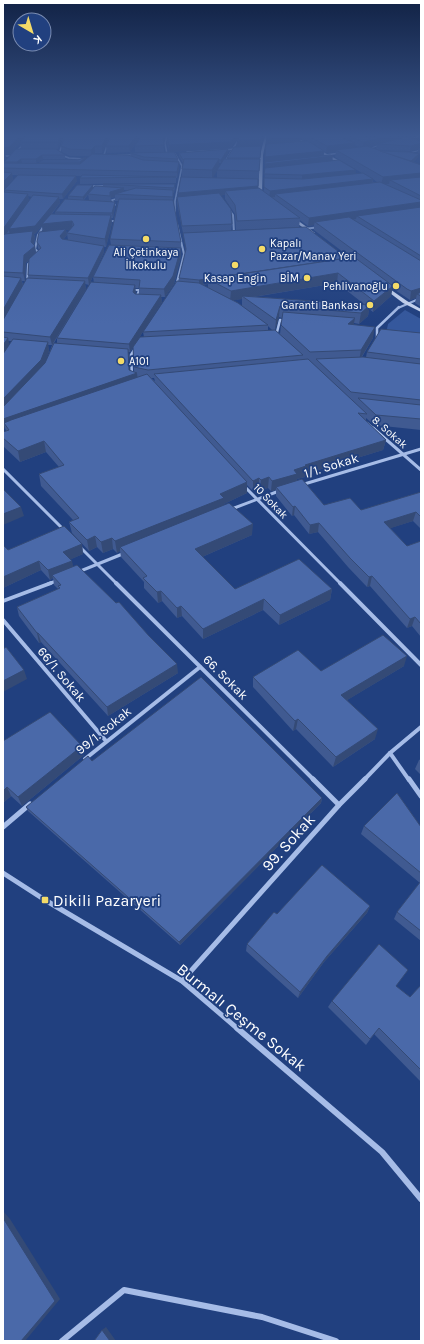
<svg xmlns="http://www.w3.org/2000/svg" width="424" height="1344" viewBox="0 0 424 1344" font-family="Karla,sans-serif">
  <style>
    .green { fill: #35589d }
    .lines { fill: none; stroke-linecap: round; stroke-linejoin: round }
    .lane { stroke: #a6bce7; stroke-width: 1 }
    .street-far6 { stroke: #a6bce7; stroke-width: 1.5 }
    .street-far5 { stroke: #a6bce7; stroke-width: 2 }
    .street-far4 { stroke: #a6bce7; stroke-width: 2.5 }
    .street-far3 { stroke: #a6bce7; stroke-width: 3 }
    .street-far2 { stroke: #a6bce7; stroke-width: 4 }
    .street-far1 { stroke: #a6bce7; stroke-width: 5 }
    .street { stroke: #a6bce7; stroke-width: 6 }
    .secondary { fill: #d1ddf6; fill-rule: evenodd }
    .wall { fill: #405a91; fill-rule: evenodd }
    .shaded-wall { fill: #344a76 }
    .building { fill: #4a69a9; stroke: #344a76 }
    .poi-dot { fill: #f4db68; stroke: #21407f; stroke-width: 1.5 }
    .labels { text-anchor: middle; stroke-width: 3.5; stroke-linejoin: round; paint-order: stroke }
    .far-poi-label { font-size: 11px; fill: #fff; stroke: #21407f; text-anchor: end }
    .far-street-label { font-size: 11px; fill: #fff; stroke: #21407f }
    .street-label { font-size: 13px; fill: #fff; stroke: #21407f }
    .near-street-label { font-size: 16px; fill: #fff; stroke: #21407f }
    .near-poi-label { font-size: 16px; fill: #fff; stroke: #21407f; text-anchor: start }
  </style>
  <rect width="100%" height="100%" fill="#21407f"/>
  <polygon class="green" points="405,310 421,319 421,338 386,334 388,324"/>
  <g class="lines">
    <g class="lane">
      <polyline points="409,139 421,136"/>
      <polyline points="368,149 380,145"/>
      <polyline points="409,153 421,150"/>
    </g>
    <g class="street-far6">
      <polyline points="167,136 165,143 167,154 175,154 182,166 175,201 175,212"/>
      <polyline points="60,151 65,136"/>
      <polyline points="187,152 236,149"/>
      <polyline points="15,153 31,136"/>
      <polyline points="61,155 69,158 85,159"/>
      <polyline points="100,155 104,155 110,136"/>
      <polyline points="118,155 135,155"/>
      <polyline points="326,155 339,153"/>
      <polyline points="3,156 12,156"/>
      <polyline points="224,163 241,136"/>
      <polyline points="89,186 108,186"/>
      <polyline points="115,205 112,200 120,198"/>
      <polyline points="229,209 231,212"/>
    </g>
    <g class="street-far5">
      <polyline points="175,211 175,216"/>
      <polyline points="230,211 233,215 234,233"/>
      <polyline points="104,221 115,221"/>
      <polyline points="304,229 320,227"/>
      <polyline points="40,254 35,249 38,235 45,224"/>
      <polyline points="27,283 28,264 33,260"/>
      <polyline points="176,286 184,254 177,224"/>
      <polyline points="132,290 139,290 136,298"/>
      <polyline points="398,308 421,298"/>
    </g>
    <g class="street-far4">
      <polyline points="276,336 280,320 287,321"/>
      <polyline points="377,338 377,328 399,307"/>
      <polyline points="132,376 131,355 136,347"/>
      <polyline points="367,423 374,429"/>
    </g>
    <g class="street-far3">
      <polyline points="373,428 421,470"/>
      <polyline points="3,469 65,531"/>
      <polyline points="301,485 421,449"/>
      <polyline points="244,486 341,584"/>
      <polyline points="229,510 279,491"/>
      <polyline points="79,546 117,584"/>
      <polyline points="78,572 125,553"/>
      <polyline points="48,584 59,580"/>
    </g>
    <g class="street-far2">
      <polyline points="116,583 314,780"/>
      <polyline points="340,583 421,665"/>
      <polyline points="3,601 51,583"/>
      <polyline points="3,620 106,741"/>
      <polyline points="390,753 409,780"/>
      <polyline points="85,759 200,667"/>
      <polyline points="364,780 390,753 421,727"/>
    </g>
    <g class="street-far1">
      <polyline points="313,779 339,805"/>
      <polyline points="409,779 421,796"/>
      <polyline points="3,827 30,804"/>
      <polyline points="3,873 45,900 182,981 238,1029"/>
      <polyline points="182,981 339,805 365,779"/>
    </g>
    <g class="street">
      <polyline points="237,1028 382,1152 421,1199"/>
      <polyline points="62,1341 124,1290 262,1317 336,1341"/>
    </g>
    <g class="secondary">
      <polygon points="265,136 267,136 263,155 262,194 267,198 265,199 258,194 260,155"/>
      <polygon points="291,136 294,136 347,165 344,166"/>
      <polygon points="291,217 293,217 315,233 312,234 291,219"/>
      <polygon points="382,285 384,285 407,301 421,309 421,312 403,303 382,287"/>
    </g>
  </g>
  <g class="wall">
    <polygon points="3,136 63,136 58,149 21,149 20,143 10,154 5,154 6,158 3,161"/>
    <polygon points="109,136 102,153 95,153 94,154 131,156 130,153 178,159 178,161 179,162 179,168 177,178 176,178 176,183 80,184 80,178 81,176 12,175 13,179 3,191 3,163 4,163 4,162 16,149 65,155 65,159 43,159 36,163 22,163 40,163 39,162 78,160 86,157 86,159 90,156 70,156 62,152 61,146"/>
    <polygon points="110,136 140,136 130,152 107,153 106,146"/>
    <path d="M 267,136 L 365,136 L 369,138 L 399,139 L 421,141 L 421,154 L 418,153 L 418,149 L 410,151 L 376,150 L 380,151 L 418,157 L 413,162 L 421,165 L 421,307 L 415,303 L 416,298 L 410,300 L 392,288 L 391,296 L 373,312 L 369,309 L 368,316 L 359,324 L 354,323 L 354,325 L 373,338 L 362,357 L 366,357 L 367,352 L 421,333 L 421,430 L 374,425 L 366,418 L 366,421 L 386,440 L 383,450 L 305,474 L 305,477 L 297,479 L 297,481 L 324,505 L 361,510 L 421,492 L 421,529 L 413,521 L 390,528 L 407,546 L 421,541 L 421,637 L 412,626 L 407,628 L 370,586 L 367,587 L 348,567 L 318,532 L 309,534 L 294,515 L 292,516 L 276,496 L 276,490 L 271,491 L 268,488 L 260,490 L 259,488 L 253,491 L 247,485 L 247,493 L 224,504 L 224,505 L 252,535 L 202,557 L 235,589 L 332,589 L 330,600 L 279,625 L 263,610 L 203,639 L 182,616 L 177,618 L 162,601 L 158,603 L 144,588 L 144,582 L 121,557 L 120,551 L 117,553 L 113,549 L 103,553 L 97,547 L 89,551 L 72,533 L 69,522 L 73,520 L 41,486 L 39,474 L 59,467 L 46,452 L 20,462 L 3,446 L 3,432 L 6,431 L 5,428 L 3,429 L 3,192 L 5,192 L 4,190 L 77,181 L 63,199 L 59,199 L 60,203 L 52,214 L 55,214 L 55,212 L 68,199 L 68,196 L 93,185 L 93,188 L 84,200 L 89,200 L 88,194 L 103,187 L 103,184 L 175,184 L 175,188 L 174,193 L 173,193 L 173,201 L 181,242 L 181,256 L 174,284 L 165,297 L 161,297 L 162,302 L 130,352 L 128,352 L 129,370 L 134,372 L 133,347 L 144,337 L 143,332 L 179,281 L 179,278 L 186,251 L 184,238 L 183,233 L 347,258 L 351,258 L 314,230 L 314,225 L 308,226 L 300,220 L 299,227 L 236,230 L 235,214 L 225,199 L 225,195 L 221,195 L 232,224 L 231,231 L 183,233 L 177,203 L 178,193 L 182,177 L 182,169 L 183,163 L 179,156 L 179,153 L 228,149 L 228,153 L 221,163 L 219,163 L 219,168 L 227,159 L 227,158 L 234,147 L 261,146 L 258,188 L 264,191 L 266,144 ZM 301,138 L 306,141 L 300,142 ZM 354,145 L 359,147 L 354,148 ZM 377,145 L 376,149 L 369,147 L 372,146 ZM 324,151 L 326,153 L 336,152 L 335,157 L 362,173 L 356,174 L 332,161 L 324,156 ZM 217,170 L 217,178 L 212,178 ZM 373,179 L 377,182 L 373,182 ZM 124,190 L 131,190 L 124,192 ZM 28,196 L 32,197 L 29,201 ZM 115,197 L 115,201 L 118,201 L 110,239 L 111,245 L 93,277 L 94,283 L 57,338 L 57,343 L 54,343 L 86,289 L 85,284 L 89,285 L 104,252 L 104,247 L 106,247 L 112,223 L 111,218 L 113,218 L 115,207 L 115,202 L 111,202 L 111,198 ZM 42,226 L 43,231 L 37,242 L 38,248 L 39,250 L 36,253 L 35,246 L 34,244 L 35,238 L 34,234 L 36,233 ZM 66,230 L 70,230 L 67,233 L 68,240 L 63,240 L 67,235 ZM 29,260 L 28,275 L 29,278 L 23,285 L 22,281 L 25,281 L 26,263 ZM 337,283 L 364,304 L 254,297 ZM 208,284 L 208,288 L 202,285 ZM 135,288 L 139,288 L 139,294 L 135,294 ZM 242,299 L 242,306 L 233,300 ZM 279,317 L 282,318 L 281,325 L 280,334 L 275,330 ZM 268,326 L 272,330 L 268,330 ZM 8,341 L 12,341 L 9,345 ZM 53,343 L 45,363 L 44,364 L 49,351 L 48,345 L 52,345 ZM 151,378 L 154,378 L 155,381 Z"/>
    <polygon points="167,137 231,148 169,152 167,143"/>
    <polygon points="163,141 164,152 135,152 135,146"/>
    <polygon points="82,544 83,554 71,559 73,567 178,673 108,716 41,642 39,643 19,616 17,607 58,589 54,585 53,578 50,580 41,570 3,588 3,545 8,550"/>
    <polygon points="404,666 347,700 375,739 333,767 296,729 293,731 253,687 253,677 321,671"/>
    <polygon points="3,741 84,755 22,806 11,796 3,803"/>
    <polygon points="421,759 421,775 415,769 419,760"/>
    <polygon points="92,761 322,798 321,803 180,945 28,811 26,807"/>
    <polygon points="364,826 421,827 421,941 394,919 397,912 420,883 361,834"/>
    <polygon points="370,906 367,913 324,962 298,998 246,951 247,944 277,914"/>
    <polygon points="421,985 421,1082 374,1034 366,1045 328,1007 332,1001 396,986 410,997"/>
  </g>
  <g class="shaded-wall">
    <polygon points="21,136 28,136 20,142 20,143 10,154 5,154 6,158 3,161 3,148"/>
    <polygon points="60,136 63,136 58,149 58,142"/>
    <polygon points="106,136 109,136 102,153 102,146"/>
    <polygon points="136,136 140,136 130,152 129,146"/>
    <polygon points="163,136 166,136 163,143 162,137"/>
    <polygon points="235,136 239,136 231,148 169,152 169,145"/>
    <polygon points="263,136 265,136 261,146 236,148 237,141"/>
    <polygon points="391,136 399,136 399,140 377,144 377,145 363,149 363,142"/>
    <polygon points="301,137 300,143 266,146 267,139"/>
    <polygon points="355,143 354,150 336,150 336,152 326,153 327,146"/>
    <polygon points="421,143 421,148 419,148 418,149 410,151 411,146"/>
    <polygon points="95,146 95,153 91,156 91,150"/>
    <polygon points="228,149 228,153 221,163 221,160"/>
    <polygon points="324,151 323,157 265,163 265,157"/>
    <polygon points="419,154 418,157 410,165 411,161"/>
    <polygon points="42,155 43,159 36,163 36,159"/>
    <polygon points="333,156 332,162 265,169 265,164"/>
    <polygon points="86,157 86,161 80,166 80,162"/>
    <polygon points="21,159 22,163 18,166 17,162"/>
    <polygon points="219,159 219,168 212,179 212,170"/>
    <polygon points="179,162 179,168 177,178 177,172"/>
    <polygon points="356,170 355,176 302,181 302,175"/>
    <polygon points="12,173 13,179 3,191 3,182"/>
    <polygon points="421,173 421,180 390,180 389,184 381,184 383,177"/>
    <polygon points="76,176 77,181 63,199 62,194"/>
    <polygon points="373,179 372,185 275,194 275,197 269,198 270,191"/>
    <polygon points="93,185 93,188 83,200 83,197"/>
    <polygon points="258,186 258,192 225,191 225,195 178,199 178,193"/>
    <polygon points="124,188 124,194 115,194 115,197 111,198 111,202 110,192"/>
    <polygon points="28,194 29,201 59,197 60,203 43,224 72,221 73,230 66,230 67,235 61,242 43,233 42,226 36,233 34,234 35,238 33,248 35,246 36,254 26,263 25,281 23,273 10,236 9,230 3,239 3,229"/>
    <polygon points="115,202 115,207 113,218 112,213"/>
    <polygon points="421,202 421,210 357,216 356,219 318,225 315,222 314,225 308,226 309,218"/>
    <polygon points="111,215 112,223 106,247 105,239"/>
    <polygon points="104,246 104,252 89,285 88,278"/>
    <polygon points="181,248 181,256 174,284 165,297 164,289"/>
    <polygon points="338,273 337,283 246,298 242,296 242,299 230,301 231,291"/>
    <polygon points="21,278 23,286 3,321 3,310"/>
    <polygon points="208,279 208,284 199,285 199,280"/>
    <polygon points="85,281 86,289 52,345 50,337"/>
    <polygon points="135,285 136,292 134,299 133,292"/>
    <polygon points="393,286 391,296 373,312 374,301"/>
    <polygon points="421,288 421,296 417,294 416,298 410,300 411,291"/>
    <polygon points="161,295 162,302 130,352 129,344"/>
    <polygon points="370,305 368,316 359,324 361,313"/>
    <polygon points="280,306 279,317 275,331 276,320"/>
    <polygon points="355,318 353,329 348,324"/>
    <polygon points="375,327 373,338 359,361 361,350"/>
    <polygon points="8,338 10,347 3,356 3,345"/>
    <polygon points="48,342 49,351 43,369 3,411 3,399"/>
    <polygon points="128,349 129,376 137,373 138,382 4,423 5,428 3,429 3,419"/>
    <polygon points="386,440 383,450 305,474 305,477 297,479 296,484 276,487 276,490 271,491 272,481 305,465"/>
    <polygon points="44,441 46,452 20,462 18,451"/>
    <polygon points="269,477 268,488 260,490 261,480"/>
    <polygon points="259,478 259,488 253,491 253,481"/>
    <polygon points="247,482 247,493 224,504 224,509 120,547 120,551 117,553 115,541 220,494"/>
    <polygon points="295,506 294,515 292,516 293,507"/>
    <polygon points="21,507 24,516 3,525 3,514"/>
    <polygon points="416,512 413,521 382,531 384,522"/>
    <polygon points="319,523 318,532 309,534 310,525"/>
    <polygon points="253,524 252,535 195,560 195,549"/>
    <polygon points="95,536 97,547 89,551 87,540"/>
    <polygon points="112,538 113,549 103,553 101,542"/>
    <polygon points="82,544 83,554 65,562 63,552"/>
    <polygon points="39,561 41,570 3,588 3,577"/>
    <polygon points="72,561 74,570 52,575 53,578 50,580 48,570"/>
    <polygon points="372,576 370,586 367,587 369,577"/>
    <polygon points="332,589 330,600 279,625 280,615"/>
    <polygon points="161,591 162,601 158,603 157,592"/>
    <polygon points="264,599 263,610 203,639 203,629"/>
    <polygon points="181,606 182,616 177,618 177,608"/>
    <polygon points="415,617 412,626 407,628 410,619"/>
    <polygon points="37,633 38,633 41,642 39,643"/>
    <polygon points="407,656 404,666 339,705 341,695"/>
    <polygon points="177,664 178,673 108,716 107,707"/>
    <polygon points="24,670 27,679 3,692 3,681"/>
    <polygon points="298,719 296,729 293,731 295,721"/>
    <polygon points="378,729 375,739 333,767 336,757"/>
    <polygon points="82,746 84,755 22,806 18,797"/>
    <polygon points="7,787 11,796 3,803 3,791"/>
    <polygon points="322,798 321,803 180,945 179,942"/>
    <polygon points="370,906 367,913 324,962 298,998 300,992 327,956"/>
    <polygon points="3,1211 10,1219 60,1299 25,1341 21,1341 3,1218"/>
    <polygon points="106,1327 116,1341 110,1341 102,1330"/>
  </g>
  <g class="building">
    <polygon points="3,136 21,136 9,147 3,148"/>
    <polygon points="27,136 60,136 58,142 20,142"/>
    <polygon points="65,136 106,136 102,146 95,146 91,150 69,149 61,146"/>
    <polygon points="110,136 136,136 129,146 106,146"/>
    <polygon points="141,136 163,136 164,145 135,146"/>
    <polygon points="167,136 235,136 231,142 169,145"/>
    <polygon points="240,136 263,136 261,140 237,141"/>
    <polygon points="267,136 299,136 301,137 267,139"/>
    <polygon points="308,136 338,136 355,143 327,146"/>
    <polygon points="348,136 365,136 369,138 378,136 391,136 363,142"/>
    <polygon points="407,137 421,141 421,143 411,146 377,144"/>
    <polygon points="308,141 324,151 265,157 266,144"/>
    <polygon points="261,146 260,158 227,158 234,147"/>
    <polygon points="367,146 421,165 421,173 383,177 336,150"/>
    <polygon points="16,149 56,149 65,155 42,155 36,159 21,159 17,162 4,162"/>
    <polygon points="228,149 221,160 219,160 219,159 184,159 183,160 179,153"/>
    <polygon points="380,151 409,152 419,154 411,161"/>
    <polygon points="174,152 178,159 144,157 130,153"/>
    <polygon points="92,154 128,155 143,160 179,162 177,172 3,168 3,163 80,164"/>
    <polygon points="330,155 333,156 265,164 265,162"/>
    <polygon points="86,157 80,162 39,162 43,160 78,160"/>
    <polygon points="184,159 219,159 212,170 182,169"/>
    <polygon points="224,159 260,159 259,171 217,170"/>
    <polygon points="339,160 356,170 302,175 264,174 265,168"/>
    <polygon points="3,172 12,173 3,182"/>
    <polygon points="363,173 373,179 270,191 264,187 264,178 303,179"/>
    <polygon points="18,175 76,176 62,194 4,190"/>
    <polygon points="82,175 176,177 80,178"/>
    <polygon points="181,177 258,179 258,186 178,193"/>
    <polygon points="421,177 421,196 390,180"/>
    <polygon points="380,182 421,200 421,202 309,218 275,194"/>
    <polygon points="103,184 175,184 174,188"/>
    <polygon points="77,185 93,185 83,197 68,196"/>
    <polygon points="95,186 124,188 110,192 110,196 88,194"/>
    <polygon points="136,188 173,190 173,197 115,194"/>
    <polygon points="259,188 300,218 237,221 235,205 225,191"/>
    <polygon points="3,192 28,194 3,229"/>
    <polygon points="219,193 231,209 232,224 182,226 177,197"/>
    <polygon points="33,195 59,197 35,226 9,229"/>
    <polygon points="65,199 115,202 112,213 55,212"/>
    <polygon points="119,199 173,200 181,242 110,239"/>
    <polygon points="421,207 421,256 357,216"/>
    <polygon points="51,214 111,215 105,239 67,233 74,225 72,221 42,224"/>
    <polygon points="349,217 421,261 421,288 411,291 407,289 315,222"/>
    <polygon points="306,227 347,258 199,280 179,278 186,249 183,233"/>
    <polygon points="66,229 60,236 62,239 104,246 88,278 28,275 29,259 41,248 37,242 39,232"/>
    <polygon points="33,231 31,242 35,246 24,255 23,273 3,272 3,236 5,234"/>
    <polygon points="109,245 181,248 173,276 164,289 139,288 140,280 93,277"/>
    <polygon points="354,257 393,286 374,301 338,273 231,291 208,279"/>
    <polygon points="3,276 21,278 3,310"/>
    <polygon points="27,278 85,281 50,337 3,332 3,320"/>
    <polygon points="177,281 199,283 238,303 268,325 143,332"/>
    <polygon points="91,282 135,285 133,292 135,294 161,295 129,344 57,338"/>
    <polygon points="421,292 421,296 417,294"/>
    <polygon points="242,296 370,305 361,313 280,306 276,320"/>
    <polygon points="283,312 355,318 348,324 375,327 361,350 310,352 281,325"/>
    <polygon points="381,329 421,333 421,359 367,352"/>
    <polygon points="275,330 303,355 148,370 134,367 133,347 140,337"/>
    <polygon points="3,337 8,338 3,345"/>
    <polygon points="13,339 48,342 41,360 3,399 3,354"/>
    <polygon points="54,343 128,349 129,370 137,373 3,419 3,407 45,363"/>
    <polygon points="363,357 421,364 421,400 351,392 316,359"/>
    <polygon points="308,359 367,414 358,413 386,440 305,465 306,466 294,470 297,474 272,481 269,477 261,480 259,478 253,481 154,374"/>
    <polygon points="147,374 247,482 220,494 224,498 115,541 112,538 101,542 95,536 87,540 69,522 79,518 39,474 64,465 44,441 18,451 3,438 3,432 9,430 4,423 11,420"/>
    <polygon points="358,398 421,405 421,419 376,415"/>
    <polygon points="302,479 324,505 350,498 361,510 421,492 421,517 416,512 384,522 407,546 421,541 421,624 415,617 410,619 372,576 369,577 350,558 319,523 310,525 295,506 293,507 276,487"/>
    <polygon points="3,489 21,507 3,514"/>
    <polygon points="229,503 253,524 195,549 235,589 299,559 332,589 280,615 264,599 203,629 181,606 177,608 161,591 157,592 143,578 147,576 120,547"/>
    <polygon points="64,526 82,544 63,552 72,561 48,570 39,561 3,577 3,545 8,550"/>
    <polygon points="77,565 116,603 119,602 149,636 177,664 107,707 38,633 37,633 17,607 60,588 58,586 61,585 52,575"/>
    <polygon points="383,635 407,656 341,695 378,729 336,757 298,719 295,721 253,677 298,650 321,671"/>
    <polygon points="6,647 24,670 3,681 3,649"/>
    <polygon points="201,677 322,798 179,942 26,807 88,756 92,761"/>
    <polygon points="50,712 82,746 18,797 7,787 3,791 3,741"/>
    <polygon points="397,793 421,827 421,853 420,854 421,855 421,873 364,826"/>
    <polygon points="322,865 370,906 327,956 300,992 247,944 274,912 277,914"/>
    <polygon points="421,881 421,931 397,912"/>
    <polygon points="379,944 408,970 396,986 410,997 421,985 421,1070 379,1028 370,1039 332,1001"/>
    <polygon points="3,1218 55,1301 21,1341 3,1341"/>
    <polygon points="102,1330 110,1341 94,1341"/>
  </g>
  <linearGradient id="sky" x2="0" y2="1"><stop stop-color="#122346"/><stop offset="0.42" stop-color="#3d5990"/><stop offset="1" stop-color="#3d5990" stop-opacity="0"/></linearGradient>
  <rect width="424" height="324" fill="url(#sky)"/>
  <g class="poi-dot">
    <circle cx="146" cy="239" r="4"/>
    <circle cx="262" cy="249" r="4"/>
    <circle cx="235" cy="265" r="4"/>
    <circle cx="307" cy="278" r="4"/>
    <circle cx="396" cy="286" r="4"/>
    <circle cx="370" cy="305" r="4"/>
    <circle cx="121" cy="361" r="4"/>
    <rect x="41" y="896" width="8" height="8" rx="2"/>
  </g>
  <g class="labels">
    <g class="far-poi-label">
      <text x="270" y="247" text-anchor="start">Kapalı<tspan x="270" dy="13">Pazar/Manav Yeri</tspan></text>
      <text x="146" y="256" text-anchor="middle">Ali Çetinkaya<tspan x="146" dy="13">İlkokulu</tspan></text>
      <text x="235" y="282" text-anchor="middle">Kasap Engin</text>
      <text x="299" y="282">BİM</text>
      <text x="388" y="290">Pehlivanoğlu</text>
      <text x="362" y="309">Garanti Bankası</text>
      <text x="129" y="365" text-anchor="start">A101</text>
    </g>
    <g class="far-street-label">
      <text transform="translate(390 432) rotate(41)" y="4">8. Sokak</text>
      <text transform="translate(271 501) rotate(46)" y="4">10 Sokak</text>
    </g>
    <g class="street-label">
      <text transform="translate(331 465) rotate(-17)" y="5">1/1. Sokak</text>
      <text transform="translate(62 674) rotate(50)" y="5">66/1. Sokak</text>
      <text transform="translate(226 677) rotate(45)" y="5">66. Sokak</text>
      <text transform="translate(103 730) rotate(-39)" y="5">99/1. Sokak</text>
    </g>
    <g class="near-street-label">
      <text transform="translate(288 842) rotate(-48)" y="6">99. Sokak</text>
      <text transform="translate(242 1017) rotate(39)" y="6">Burmalı Çeşme Sokak</text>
    </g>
    <g class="near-poi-label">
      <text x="53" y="906">Dikili Pazaryeri</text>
    </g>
  </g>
  <rect width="424" height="1344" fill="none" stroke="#ffffff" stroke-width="8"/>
  <g transform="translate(32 32) rotate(142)"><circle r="19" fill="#21407f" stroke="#7a8cb2"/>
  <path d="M0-3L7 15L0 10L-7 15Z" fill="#f4db68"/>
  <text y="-6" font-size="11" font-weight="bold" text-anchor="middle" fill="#ffffff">K</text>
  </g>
</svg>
